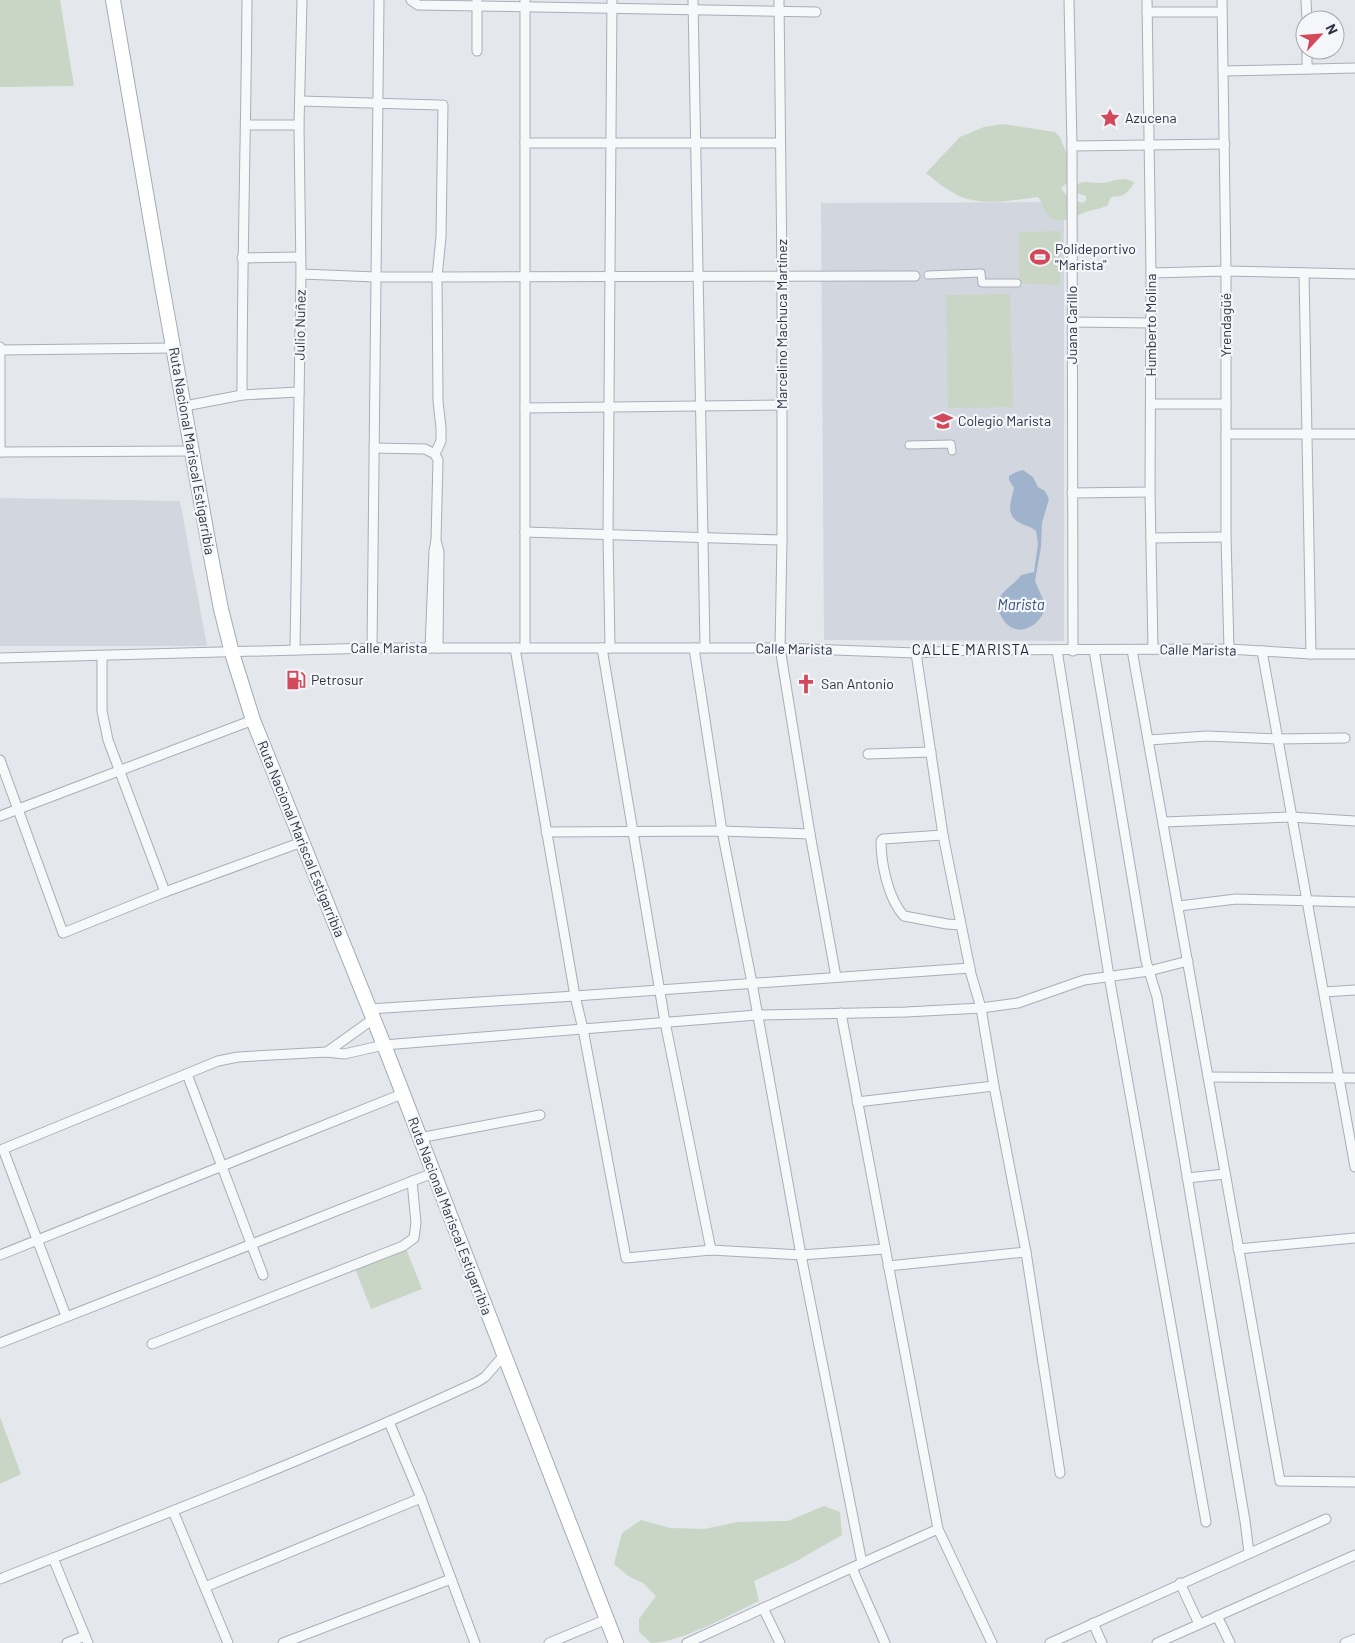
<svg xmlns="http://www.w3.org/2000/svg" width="1355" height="1643" font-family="Barlow,sans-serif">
  <rect width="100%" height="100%" fill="#e4e7ec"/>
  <g fill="#d2d6de">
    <path d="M1064 202V641L824 640 821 203Z"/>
    <path d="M0 498 180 501 207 646H0Z"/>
  </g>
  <g fill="#c9d6c5">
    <path d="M0 0H60L74 86 0 87Z"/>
    <path d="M1003 124 1055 132 1060 137 1070 162 1068 182 1061 188 1069 199 1083 203 1086 200V196L1077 193 1074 187C1082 179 1090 183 1100 183 1112 183 1124 174 1134 183 1132 187 1127 193 1123 195 1113 199 1111 192 1108 205 1101 209 1096 209 1089 211 1077 214 1062 226 1050 217 1043 212 1044 204 1038 197 1015 200 991 205 968 199 954 196 937 182 926 173L960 137 984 127Z"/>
    <path d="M1061 231 1060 285 1019 283V232Z"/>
    <path d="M1010 294 1013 407 948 408 946 295Z"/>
    <path d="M405 1246 422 1289 371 1309 354 1266Z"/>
    <path d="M0 1417 21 1474 0 1484Z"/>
    <path d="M824 1506 840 1512 842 1535 795 1562 754 1581 759 1601C731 1614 680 1643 651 1643L639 1632V1619L656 1596 643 1583 628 1576 614 1564 622 1533 641 1520 670 1528 704 1529 738 1522 788 1521Z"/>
  </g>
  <path fill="#9fb4cc" d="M1023 470 1033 477 1038 487 1045 491 1049 499 1042 523 1041 547 1035 581 1046 606C1040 628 1014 641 1001 616 998 611 997 606 998 601 1002 589 1015 585 1021 575L1034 572 1038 544 1036 531C1031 527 1027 526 1022 524 1004 516 1011 502 1014 488L1009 480V476L1016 472Z"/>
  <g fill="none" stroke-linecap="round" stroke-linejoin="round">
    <defs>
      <g id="pedestrian">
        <path d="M928 275 981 273 982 283H1017"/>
        <path d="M909 445 951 444 952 451"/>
      </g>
      <g id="minor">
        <path d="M411 0 418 5 816 12"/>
        <path d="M693 0 705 648"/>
        <path d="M779 0 782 275V540L780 648 810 834 836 977"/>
        <path d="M1069 0 1072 146 1073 651"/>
        <path d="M1147 0 1151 273 1150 492 1153 649"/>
        <path d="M1222 0 1226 271V537L1229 649"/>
        <path d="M1306 0 1307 20"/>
        <path d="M1147 12H1222"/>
        <path d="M1307 50V69"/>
        <path d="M477 51V0"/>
        <path d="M1223 71 1355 68"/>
        <path d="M300 101 439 105"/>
        <path d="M246 125H299"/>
        <path d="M525 143H780"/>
        <path d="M1072 146 1225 144"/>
        <path d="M242 258 300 257"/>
        <path d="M1151 273 1226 271 1355 274"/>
        <path d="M1304 273 1311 654"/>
        <path d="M301 274 376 277H437L915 276"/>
        <path d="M1072 322 1151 323"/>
        <path d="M0 347V452"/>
        <path d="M0 350 174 348"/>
        <path d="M242 395C242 263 246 132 247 0"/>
        <path d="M1151 404H1226"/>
        <path d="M185 406 242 395 299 392"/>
        <path d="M525 408 782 405"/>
        <path d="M1226 434H1355"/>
        <path d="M374 448 425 449 435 454 438 460 436 541"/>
        <path d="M0 452 193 451"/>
        <path d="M435 454 441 441V428L438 401 437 277 441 237 443 105"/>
        <path d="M1072 493 1150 492"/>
        <path d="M525 532 782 540"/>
        <path d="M1151 538 1226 537"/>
        <path d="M372 648 379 0"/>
        <path d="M430 648 434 551 436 541 439 552 438 648"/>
        <path d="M515 648 575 996 583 1029 626 1258 711 1250 801 1255 885 1249"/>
        <path d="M525 648V0"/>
        <path d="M602 648 665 1022 711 1250"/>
        <path d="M610 648 608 535 612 0"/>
        <path d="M694 648 722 831 752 983 801 1255 862 1563"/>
        <path d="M295 650 301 274 299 125 302 0"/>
        <path d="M1057 650 1109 976 1206 1522"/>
        <path d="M1094 650 1146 961 1157 997 1245 1521 1249 1553"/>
        <path d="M1132 650 1280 1481 1355 1482"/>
        <path d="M1262 651 1355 1167"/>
        <path d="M916 653 943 835 971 974 981 1008 994 1086 1026 1252 1060 1473"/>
        <path d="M102 657V711L108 740 165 892"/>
        <path d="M0 658 372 648H780L916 653 971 650 1229 649 1311 654H1355"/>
        <path d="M1149 740 1207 736 1277 739 1345 738"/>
        <path d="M868 754 931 752"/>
        <path d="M0 760 63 933 165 892 302 842"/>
        <path d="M0 816 253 720"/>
        <path d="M1164 822 1291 817 1355 821"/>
        <path d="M546 832 722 831 810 834"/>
        <path d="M943 835 883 839 881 841C881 863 888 899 904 916L947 924 961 925"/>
        <path d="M1179 906 1236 899 1355 902"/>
        <path d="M1324 992 1355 990"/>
        <path d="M369 1009 575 996 970 968"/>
        <path d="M841 1013 938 1529 992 1643"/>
        <path d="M327 1052 373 1019"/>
        <path d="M187 1074 263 1275"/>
        <path d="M1208 1077 1355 1078"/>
        <path d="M857 1102 994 1086"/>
        <path d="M419 1138 540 1115"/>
        <path d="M1187 1178 1225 1174"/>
        <path d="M1238 1249 1355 1238"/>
        <path d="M0 1255 402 1094"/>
        <path d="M888 1266 1026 1252"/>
        <path d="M66 1316 3 1149 218 1061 238 1057 327 1052 344 1054 384 1045 757 1015 906 1012 981 1008 1018 1003 1084 980 1149 971 1188 961"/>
        <path d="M0 1343 433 1173"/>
        <path d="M152 1344 403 1246 414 1238 416 1223 412 1181"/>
        <path d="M389 1422 421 1498 475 1643"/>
        <path d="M173 1511 228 1643"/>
        <path d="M53 1558 88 1643"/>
        <path d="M852 1568 885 1643"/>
        <path d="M0 1579C160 1516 321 1454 477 1382L485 1377 504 1355"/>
        <path d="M1180 1583 1199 1624"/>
        <path d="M205 1587 421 1498"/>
        <path d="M763 1608 780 1643"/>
        <path d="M1217 1616 1230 1643"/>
        <path d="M1093 1623 1102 1643"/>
        <path d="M67 1643 85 1636"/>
        <path d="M283 1643 451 1579"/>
        <path d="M549 1643 607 1619"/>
        <path d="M687 1643 862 1563 938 1529"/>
        <path d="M1050 1643 1326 1519"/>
        <path d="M1157 1643 1355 1555"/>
        <path d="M1345 1643 1355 1639"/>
      </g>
      <path id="primary" d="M113 0 161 280 209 546 221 609 232 653 253 720 384 1045 616 1643"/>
    </defs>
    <use href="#pedestrian" stroke="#a9aeb7" stroke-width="9"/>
    <use href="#minor" stroke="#a9aeb7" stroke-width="11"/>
    <use href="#primary" stroke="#a3abb8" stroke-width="16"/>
    <use href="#pedestrian" stroke="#f7f8fa" stroke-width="7"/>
    <use href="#minor" stroke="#f7f8fa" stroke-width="9"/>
    <use href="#primary" stroke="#fff" stroke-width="14"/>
  </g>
  <defs>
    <symbol id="sight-bare" viewBox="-9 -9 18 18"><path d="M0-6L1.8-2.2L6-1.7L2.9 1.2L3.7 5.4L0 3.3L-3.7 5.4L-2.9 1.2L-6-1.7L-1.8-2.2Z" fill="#d1495b" stroke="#f4f6f9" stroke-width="2.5" paint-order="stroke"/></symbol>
    <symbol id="stadium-bare" viewBox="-9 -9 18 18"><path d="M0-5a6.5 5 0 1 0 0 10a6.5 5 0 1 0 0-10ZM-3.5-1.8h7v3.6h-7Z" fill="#d1495b" stroke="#f4f6f9" stroke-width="2.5" paint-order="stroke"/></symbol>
    <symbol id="school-bare" viewBox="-9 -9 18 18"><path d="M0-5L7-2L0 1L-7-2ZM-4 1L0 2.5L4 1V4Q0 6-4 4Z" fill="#d1495b" stroke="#f4f6f9" stroke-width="2.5" paint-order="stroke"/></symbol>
    <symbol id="fuel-bare" viewBox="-9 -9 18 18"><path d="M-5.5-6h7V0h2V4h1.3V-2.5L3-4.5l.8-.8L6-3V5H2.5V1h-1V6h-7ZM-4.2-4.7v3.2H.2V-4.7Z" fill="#d1495b" stroke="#f4f6f9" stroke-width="2.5" paint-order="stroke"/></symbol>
    <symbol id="church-bare" viewBox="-9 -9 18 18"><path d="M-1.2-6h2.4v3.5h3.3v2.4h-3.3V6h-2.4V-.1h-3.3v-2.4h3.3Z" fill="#d1495b" stroke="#f4f6f9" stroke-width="2.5" paint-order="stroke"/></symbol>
  </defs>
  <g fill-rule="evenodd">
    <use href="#sight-bare" x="1096" y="104" width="28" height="28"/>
    <use href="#stadium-bare" x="1026" y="243" width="28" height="28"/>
    <use href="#school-bare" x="929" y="407" width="28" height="28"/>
    <use href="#fuel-bare" x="282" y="666" width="28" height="28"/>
    <use href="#church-bare" x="792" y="670" width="28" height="28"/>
  </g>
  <g text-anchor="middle" stroke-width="4.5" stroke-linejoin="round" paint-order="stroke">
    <g font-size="14" fill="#2b3445" stroke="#f4f6f9" text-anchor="start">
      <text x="1125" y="123">Azucena</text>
      <text x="1055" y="254">Polideportivo<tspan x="1055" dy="16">"Marista"</tspan></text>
      <text x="958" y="426">Colegio Marista</text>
      <text x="311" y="685">Petrosur</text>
      <text x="821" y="689">San Antonio</text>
    </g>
    <g font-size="14" fill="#2b3445" stroke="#f4f6f9">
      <text transform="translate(782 324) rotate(-90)" y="5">Marcelino Machuca Martínez</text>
      <text transform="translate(300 325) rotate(-89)" y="5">Julio Nuñez</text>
      <text transform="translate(1072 325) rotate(-90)" y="5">Juana Carillo</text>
      <text transform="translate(1151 325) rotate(-90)" y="5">Humberto Molina</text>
      <text transform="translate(1226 325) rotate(-90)" y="5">Yrendagüé</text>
      <text transform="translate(192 451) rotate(80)" y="5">Ruta Nacional Mariscal Estigarribia</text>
      <text x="389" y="653">Calle Marista</text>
      <text transform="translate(794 649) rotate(1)" y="5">Calle Marista</text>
      <text transform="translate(1198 650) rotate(1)" y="5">Calle Marista</text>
      <text transform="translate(301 839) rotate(68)" y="5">Ruta Nacional Mariscal Estigarribia</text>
      <text transform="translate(450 1216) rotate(69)" y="5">Ruta Nacional Mariscal Estigarribia</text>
    </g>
    <g font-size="15" font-style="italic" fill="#34527a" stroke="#f4f6f9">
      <text x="1021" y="610">Marista</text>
    </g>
    <g font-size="15" letter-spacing="1" fill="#1d2536" stroke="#f4f6f9">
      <text x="971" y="655">CALLE MARISTA</text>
    </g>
  </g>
  <g transform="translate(1320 35) rotate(64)"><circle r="24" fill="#f4f6f9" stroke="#a4a8b1"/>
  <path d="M0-4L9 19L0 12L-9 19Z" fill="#d1495b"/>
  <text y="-8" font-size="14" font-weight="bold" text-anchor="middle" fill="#2b3445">N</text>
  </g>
</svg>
